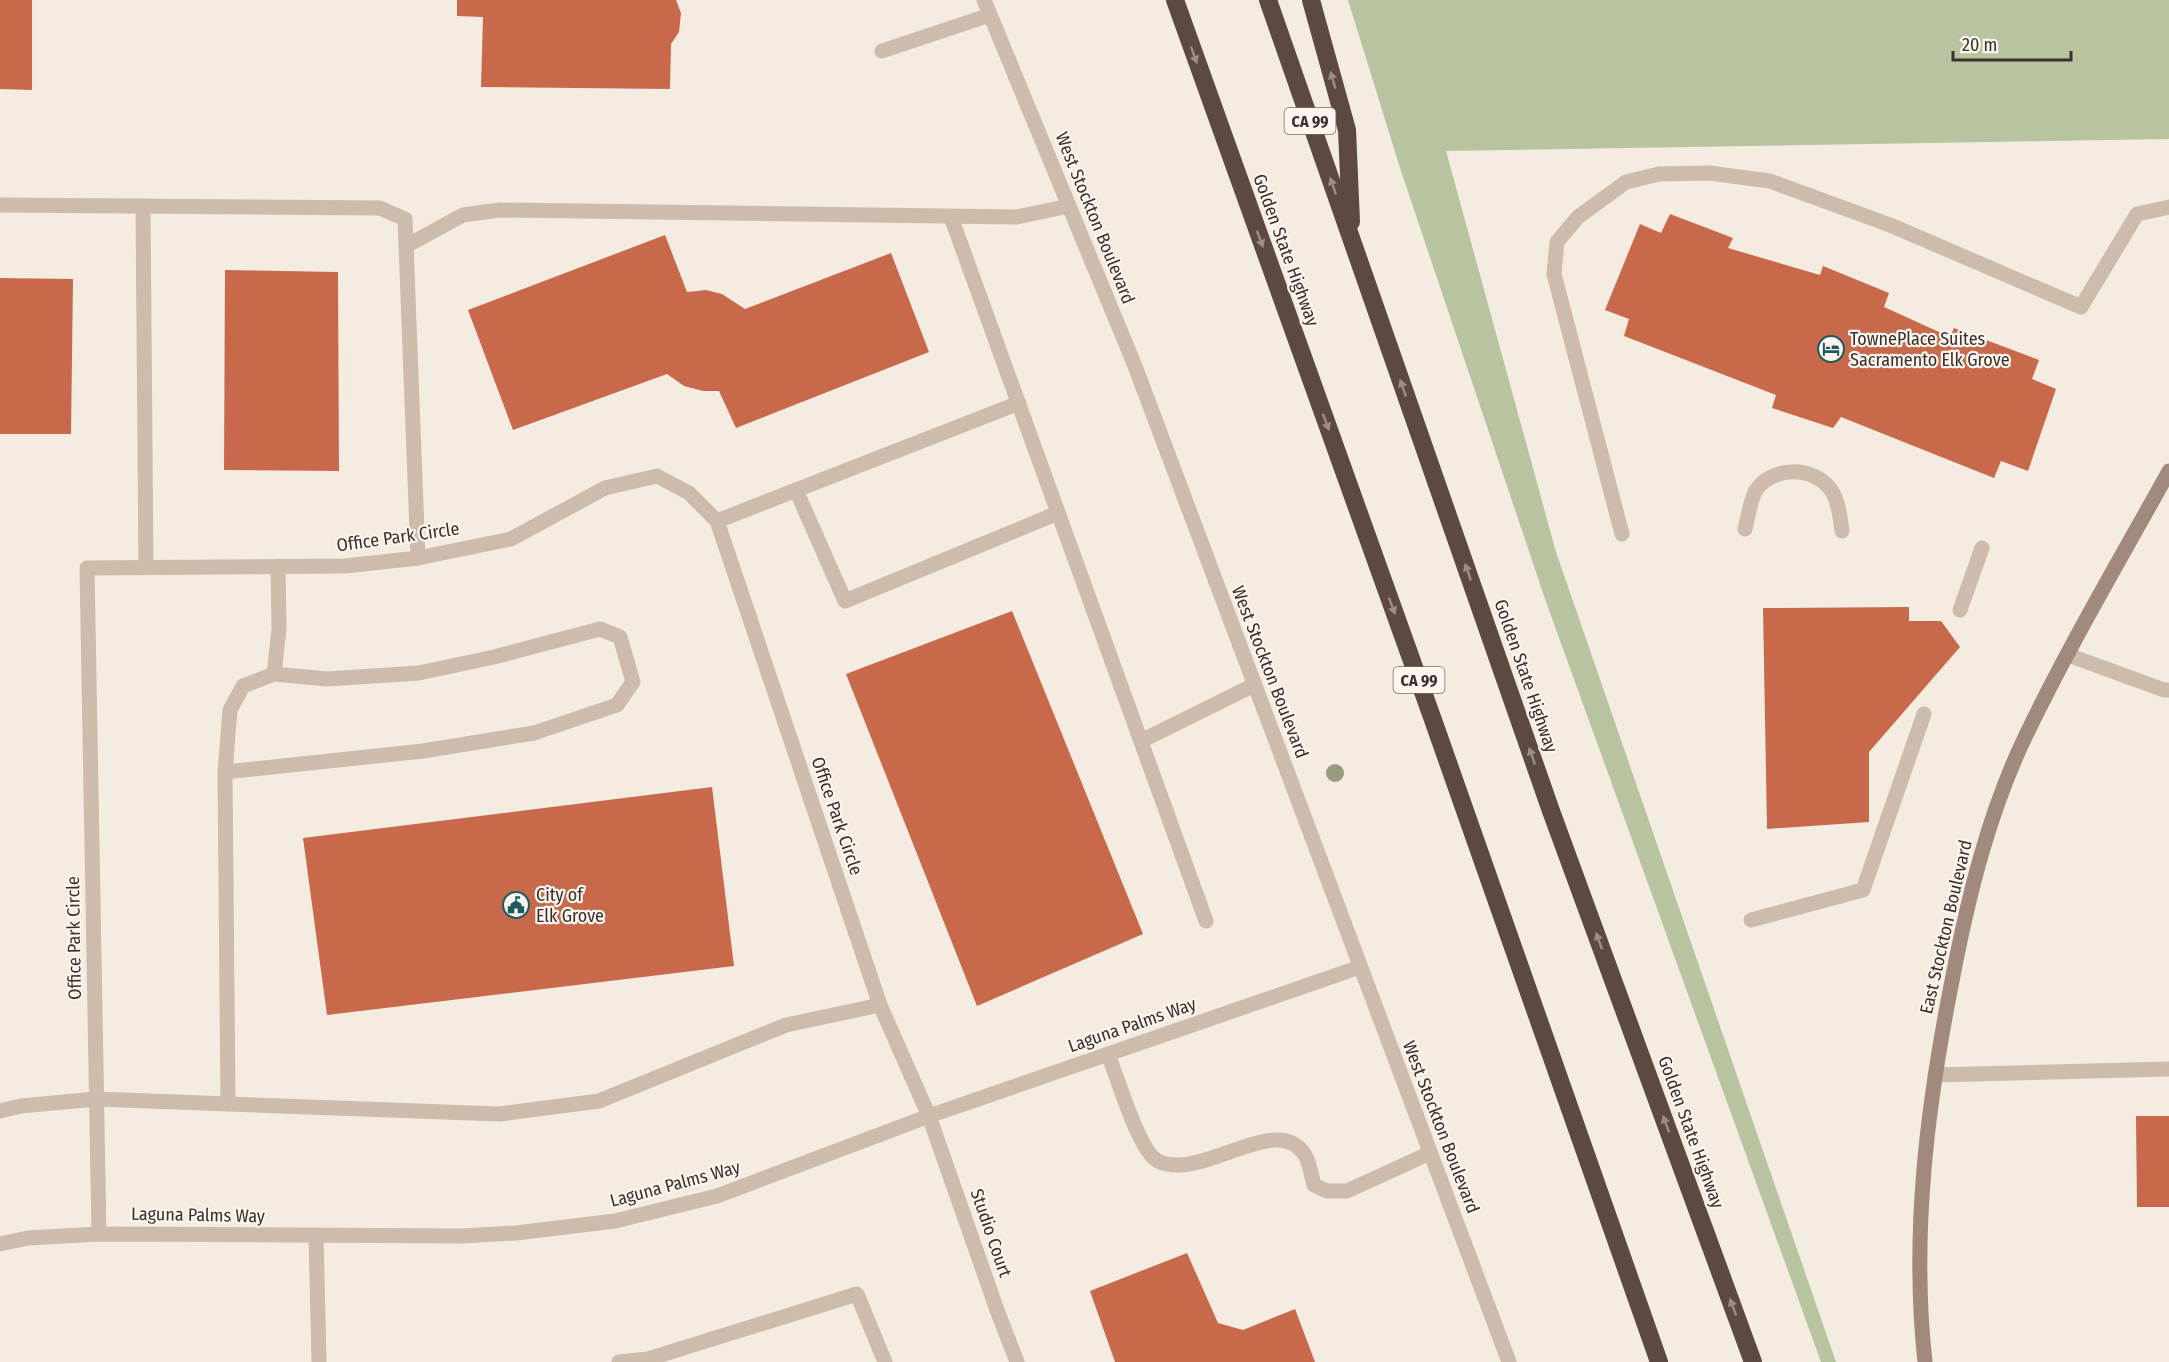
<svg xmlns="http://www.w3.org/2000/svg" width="2169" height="1362" font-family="'Fira Sans Condensed',sans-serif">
  <rect width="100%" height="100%" fill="#f4ebe1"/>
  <path fill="#b8c4a0" d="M1348 0H2169V139L1446 151 1556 552 1836 1362H1821L1545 599 1400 168Z"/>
  <g fill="#c8694b">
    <path d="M0 0H32V90L0 89Z"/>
    <path d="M457 0H676L681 13 679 32 671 44 670 89 481 87 483 17 457 16Z"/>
    <path d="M1670 214 1733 238 1728 248 1820 275 1823 266 1889 293 1884 307 1950 337 1954 328 2039 360 2032 379 2056 389 2028 471 2001 461 1994 478 1841 417 1833 428 1772 408 1776 395 1624 336 1629 319 1605 310 1640 224 1661 233Z"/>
    <path d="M665 235 687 292 706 290 722 294 745 309 891 253 929 352 736 428 719 391H703L684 386 667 374 513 430 468 310Z"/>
    <path d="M225 270 338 272 339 471 224 470Z"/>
    <path d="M0 278 73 279 71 434H0Z"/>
    <path d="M1909 607V621H1941L1960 647 1869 752V822L1767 829 1763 608Z"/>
    <path d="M1012 611 1143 934 977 1006 846 674Z"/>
    <path d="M712 787 734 966 327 1015 303 838Z"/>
    <path d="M2136 1116H2169V1207H2137Z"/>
    <path d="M1187 1253 1218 1323 1243 1330 1295 1309 1315 1362H1115L1090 1291Z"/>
  </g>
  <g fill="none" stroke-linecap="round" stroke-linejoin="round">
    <g stroke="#cdbbac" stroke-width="15">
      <path d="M882 51 990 15"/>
      <path d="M0 205 380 208 405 219 418 558"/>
      <path d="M143 206 146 567"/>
      <path d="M951 217 1206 921"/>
      <path d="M406 246 463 215 500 210 1017 217 1069 206"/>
      <path d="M796 490 845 601 1058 513"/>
      <path d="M717 521 1019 403"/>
      <path d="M1745 529C1748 518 1750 502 1755 492 1770 466 1814 465 1831 490 1839 502 1840 518 1842 531"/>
      <path d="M1622 534 1554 274 1557 242 1578 217 1626 182 1659 174 1709 173 1770 181 1890 225 2081 307 2137 214 2169 207"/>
      <path d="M1960 610 1982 548"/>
      <path d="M2068 655 2164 690H2169"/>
      <path d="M274 674 279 629 278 566"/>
      <path d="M1141 741 1254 685"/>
      <path d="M225 772 230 710 243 686 274 674 327 679 419 673 494 657 600 629 620 637 633 682 617 705 534 733 423 751 225 772 228 1104"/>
      <path d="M1751 920 1863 890 1924 714"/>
      <path d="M1108 1054C1117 1076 1139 1152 1158 1161 1202 1183 1282 1106 1307 1159 1310 1167 1312 1177 1314 1185L1327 1191H1347L1430 1153"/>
      <path d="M1935 1075 2169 1069"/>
      <path d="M0 1111 21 1106 96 1099 499 1114 599 1101 786 1025 880 1005"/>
      <path d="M316 1236 319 1362"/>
      <path d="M619 1362 648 1359 857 1294 885 1362"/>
    </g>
    <g stroke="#cdbbac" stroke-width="15">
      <path d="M984 0 1135 366 1509 1362"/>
      <path d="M99 1234 87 568 345 566 418 558 511 539 605 488 657 476 689 493 717 521 880 1005 929 1116 997 1310 1017 1362"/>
      <path d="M0 1244 28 1238 99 1234 462 1236 516 1233 615 1221 717 1196 929 1116 1360 967"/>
    </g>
    <path stroke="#a18a7d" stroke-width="15" d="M1925 1362C1911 1235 1927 1106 1952 981 1968 897 1989 811 2027 733 2070 644 2121 558 2169 471"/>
    <g stroke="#5c4a42" stroke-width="18">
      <path d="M1175 0 1432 717 1659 1362"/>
      <path d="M1268 0 1551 811 1753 1362"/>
      <path d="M1311 0 1347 130 1351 222"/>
    </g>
  </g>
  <circle fill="#969b7f" cx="1335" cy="773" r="9"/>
  <defs><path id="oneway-solid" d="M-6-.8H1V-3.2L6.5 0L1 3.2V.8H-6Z" transform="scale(1.5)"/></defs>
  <g fill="#9c8e87">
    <use href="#oneway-solid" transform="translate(1194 55) rotate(70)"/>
    <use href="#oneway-solid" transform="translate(1333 80) rotate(-106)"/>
    <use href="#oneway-solid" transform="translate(1333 186) rotate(-109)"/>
    <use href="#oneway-solid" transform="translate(1260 239) rotate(70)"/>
    <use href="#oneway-solid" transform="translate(1403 388) rotate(-109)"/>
    <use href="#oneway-solid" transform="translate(1326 422) rotate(70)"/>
    <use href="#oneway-solid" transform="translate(1468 572) rotate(-109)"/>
    <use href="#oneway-solid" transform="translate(1392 606) rotate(70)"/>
    <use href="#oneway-solid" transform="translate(1532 756) rotate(-109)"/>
    <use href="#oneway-solid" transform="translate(1599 941) rotate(-110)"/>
    <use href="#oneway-solid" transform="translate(1666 1124) rotate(-110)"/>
    <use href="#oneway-solid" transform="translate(1733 1307) rotate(-110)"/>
  </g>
  <defs>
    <symbol id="hotel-ring" viewBox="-11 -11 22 22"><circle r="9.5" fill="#fbf5ee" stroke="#1f5a5e" stroke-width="1.5"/><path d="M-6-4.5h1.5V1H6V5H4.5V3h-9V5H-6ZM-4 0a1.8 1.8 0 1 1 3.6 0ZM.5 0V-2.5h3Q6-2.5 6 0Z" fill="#1f5a5e"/></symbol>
    <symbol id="civic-ring" viewBox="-11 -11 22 22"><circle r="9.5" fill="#fbf5ee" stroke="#1f5a5e" stroke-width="1.5"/><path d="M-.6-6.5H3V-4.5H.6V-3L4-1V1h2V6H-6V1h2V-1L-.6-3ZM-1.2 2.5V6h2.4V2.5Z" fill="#1f5a5e"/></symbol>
  </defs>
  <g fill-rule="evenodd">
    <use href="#hotel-ring" x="1816" y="334" width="30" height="30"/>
    <use href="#civic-ring" x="501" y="890" width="30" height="30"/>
  </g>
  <g text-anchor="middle" stroke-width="4.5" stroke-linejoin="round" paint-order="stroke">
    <g fill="#fbf5ee" stroke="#756b66" stroke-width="1.5">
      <rect x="1284.5" y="108" width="51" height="26" rx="4.5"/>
      <rect x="1393.5" y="667" width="51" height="26" rx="4.5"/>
    </g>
    <g font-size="16" font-weight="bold" fill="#3b302b">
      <text x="1310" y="127">CA 99</text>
      <text x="1419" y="686">CA 99</text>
    </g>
    <g font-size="18" fill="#3b302b" stroke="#fbf5ee">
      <text transform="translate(1095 218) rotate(68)" y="6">West Stockton Boulevard</text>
      <text transform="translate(1286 250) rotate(70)" y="6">Golden State Highway</text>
      <text transform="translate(398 537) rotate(-8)" y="6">Office Park Circle</text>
      <text transform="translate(1270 672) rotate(69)" y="6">West Stockton Boulevard</text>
      <text transform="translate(1526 676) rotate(71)" y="6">Golden State Highway</text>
      <text transform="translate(837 816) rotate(71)" y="6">Office Park Circle</text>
      <text transform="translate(1946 927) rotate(-77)" y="6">East Stockton Boulevard</text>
      <text transform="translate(74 938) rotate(-91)" y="6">Office Park Circle</text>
      <text transform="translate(1132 1025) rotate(-19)" y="6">Laguna Palms Way</text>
      <text transform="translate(1441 1127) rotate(69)" y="6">West Stockton Boulevard</text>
      <text transform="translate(1691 1132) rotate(70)" y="6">Golden State Highway</text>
      <text transform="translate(675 1184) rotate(-15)" y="6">Laguna Palms Way</text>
      <text transform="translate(198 1215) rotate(1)" y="6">Laguna Palms Way</text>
      <text transform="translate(991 1233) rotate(71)" y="6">Studio Court</text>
    </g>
    <g font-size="18" fill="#3b302b" stroke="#fbf5ee" text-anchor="start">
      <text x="1850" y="345">TownePlace Suites<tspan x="1850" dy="21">Sacramento Elk Grove</tspan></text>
      <text x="536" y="901">City of<tspan x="536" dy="21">Elk Grove</tspan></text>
    </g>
  </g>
  <path d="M1953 51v9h118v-9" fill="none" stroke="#3b302b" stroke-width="3"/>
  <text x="1962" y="51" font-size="18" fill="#3b302b" stroke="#fbf5ee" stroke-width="4.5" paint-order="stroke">20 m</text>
</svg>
